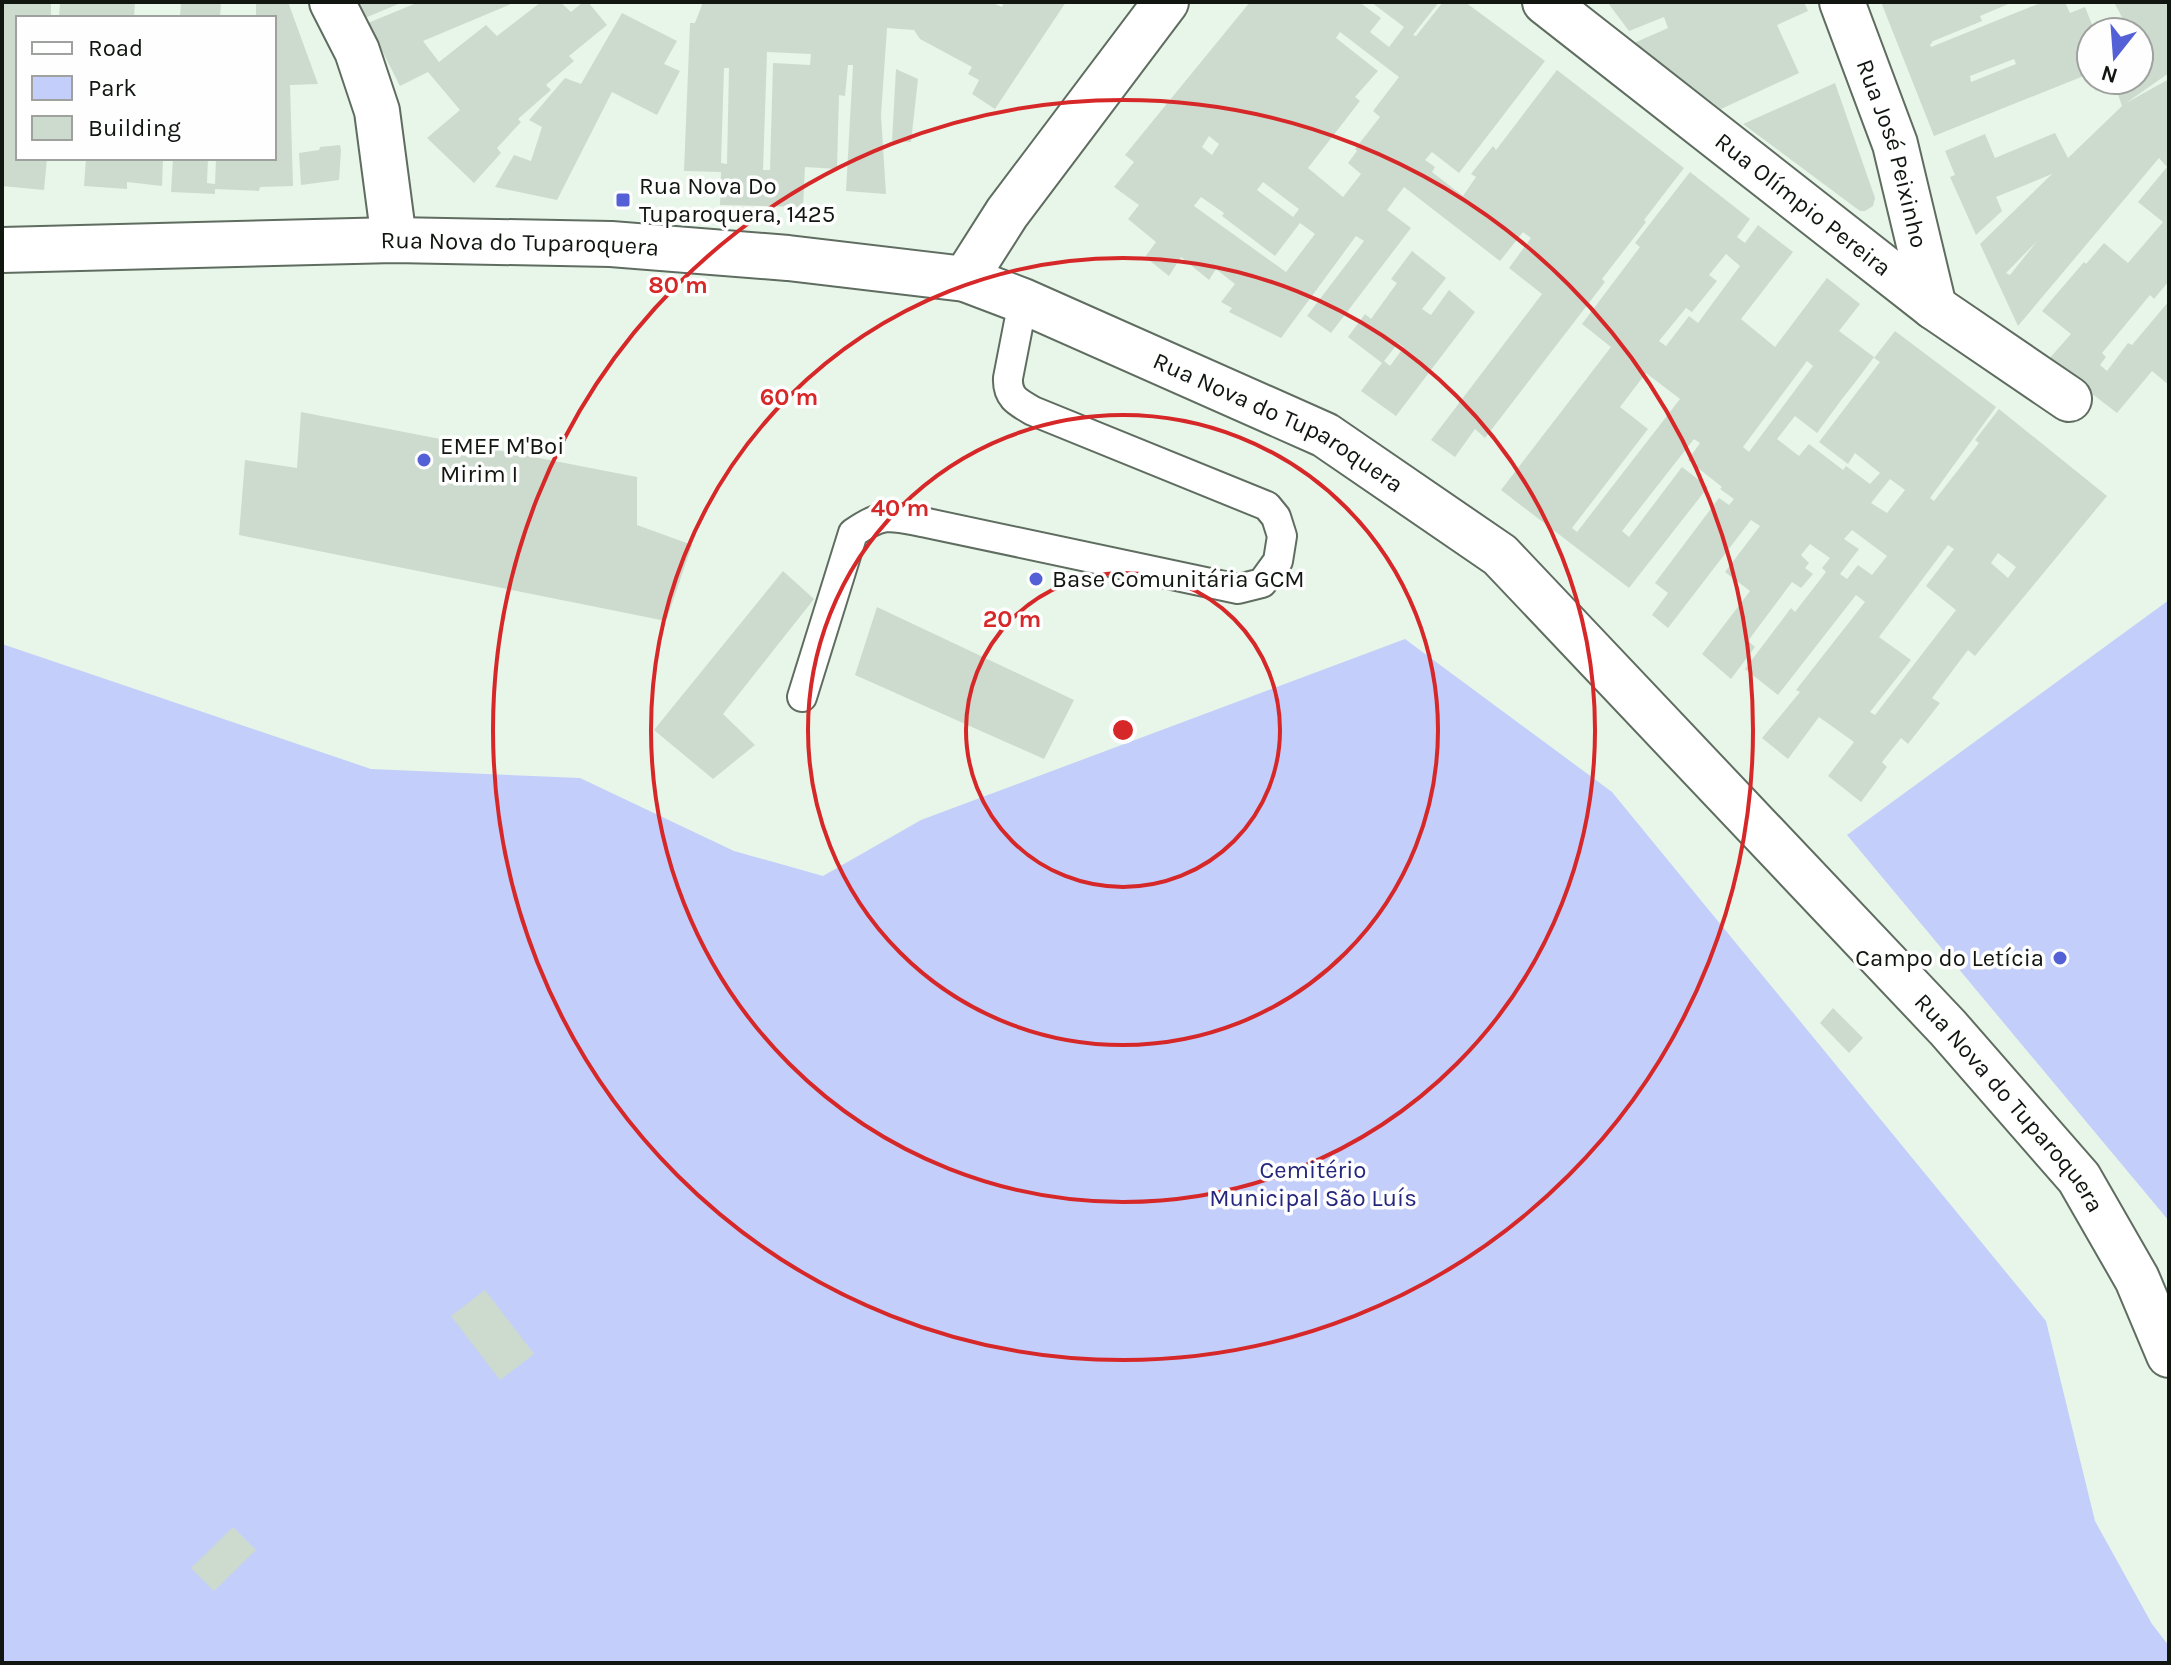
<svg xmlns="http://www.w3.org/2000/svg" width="2171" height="1665" font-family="Karla,sans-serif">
  <rect width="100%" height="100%" fill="#e7f6e8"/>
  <g fill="#c4cefa">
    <path d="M2169 600V1221L1847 835Z"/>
    <path d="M1405 639 1612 792 2046 1321 2095 1521 2152 1624 2169 1646V1663H2V644L371 769 580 778 734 851 823 876 921 820Z"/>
  </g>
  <g fill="#ccdbcd" fill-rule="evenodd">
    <path d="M2 2H51V18H18V158H47L44 190 2 186Z"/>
    <path d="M60 2H135L134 18H59Z"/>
    <path d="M181 2H221L220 18H180Z"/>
    <path d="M256 2H288L318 84 290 85 293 186 260 187 259 191 215 189V194L171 192 173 158H208L207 183 215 184 216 158H274V18H256Z"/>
    <path d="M357 2H403L365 18Z"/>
    <path d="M419 2H516L423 41 439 62 486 25 497 36 541 2H560L571 12 583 2H588L607 25 569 56 574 61 546 85 551 90 518 119 521 122 497 148 501 153 474 183 427 138 460 110 428 72 400 86 368 23Z"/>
    <path d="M703 2H990L1002 7 1004 2H1066L995 109 972 94 979 80 968 74 972 67 920 39 914 30 887 28 881 115 886 194 846 191 853 65H848L845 96 839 95 837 169 805 167 803 207 720 205 721 172 684 171 690 23H695ZM767 52 811 54 810 65 773 63 770 170H763ZM724 68H729L727 164 721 163Z"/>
    <path d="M1250 2H1359L1381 18 1370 32 1389 47 1404 27 1371 2H1439L1413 35 1416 36 1443 2H1465L1545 61 1459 173 1432 152 1425 160 1435 167 1432 172 1463 196 1476 177 1471 174 1493 146 1496 150 1557 70 1684 168 1644 220 1646 222 1602 279 1605 282 1485 438 1475 429 1455 457 1431 440 1542 294 1509 268 1531 238 1523 232 1500 261 1404 187 1387 210 1411 228 1331 333 1307 316 1364 241 1356 236 1281 338 1229 312 1232 308 1221 302 1235 284 1216 269 1209 280 1181 257 1169 276 1145 257 1156 242 1128 219 1139 205 1114 187 1134 162 1125 155ZM1340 32 1399 77 1373 111 1380 117 1355 149 1357 151 1348 163 1361 174 1343 197 1308 168 1360 101 1355 97 1378 71 1336 38ZM1209 136 1219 144 1212 155 1202 147ZM1263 182 1299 209 1293 217 1257 190ZM1201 197 1224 213 1222 216 1275 256 1300 223 1315 234 1286 272 1194 206Z"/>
    <path d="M1610 2H1804L1808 11 1777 25 1799 73 1721 109 1634 43 1668 28 1664 17 1629 31 1608 3Z"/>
    <path d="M1881 2H2013L1980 16 1982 21 1931 42 1933 43 1930 44 1931 47 2043 2H2065L2070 13 2085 7 2095 32H2091V73L1934 136ZM2014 59 2016 64 1971 82 1970 76Z"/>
    <path d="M2119 2H2169V73L2126 103 2169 79V281L2154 299 2150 295 2102 353 2106 357 2100 365 2107 371 2128 343 2132 345 2169 301V385L2152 371 2117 413 2048 360 2071 334 2042 311 2084 262 2086 264 2104 243 2128 263 2163 222 2138 202 2167 167 2159 158 2018 326 1980 244 2052 174 1996 197 2002 211 1976 235 1950 177 1955 175 1945 151 1985 134 1995 158 2055 133 2068 158 2122 106 2113 80H2139V32H2113L2126 25 2115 4ZM2038 240 2010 275 2006 273Z"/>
    <path d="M622 13 677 41 664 64 680 71 657 115 612 92 557 200 495 187 514 155 531 161 542 127 529 120 565 78 581 84Z"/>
    <path d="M896 69 918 79 911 142 892 141Z"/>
    <path d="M1835 83 1875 198 1873 206 1865 211H1860L1743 124Z"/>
    <path d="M340 145 341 150 339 180 301 185 299 153 319 150 320 147Z"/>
    <path d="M86 158H163L162 186 127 182V189L84 186Z"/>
    <path d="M1690 172 1750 219 1737 237 1745 243 1758 225 1793 252 1741 319 1775 347 1827 278 1860 304 1839 331 1874 357 1857 380 1842 399 1817 433 1795 416 1777 439 1799 456 1809 444 1843 470 1846 466 1870 484 1880 473 1855 453 1848 464 1819 442 1880 362 1874 358 1895 331 1996 407 1930 498 1934 501 1979 443 1975 440 1999 409 2107 496 1975 656 1968 650 1932 698 1940 703 1908 744 1901 738 1882 762 1887 767 1861 802 1828 776 1854 742 1819 717 1788 759 1762 738 1800 692 1796 690 1865 602 1856 595 1778 695 1745 669 1791 608 1795 612 1826 572 1822 568 1830 558 1810 544 1801 555 1809 563 1805 568 1813 574 1801 588 1792 582 1748 641 1755 647 1731 679 1702 654 1750 591 1725 572 1760 526 1751 520 1668 628 1652 615 1668 593 1655 583 1719 498 1729 505 1734 499 1720 489 1722 487 1688 460 1700 443 1694 439 1622 531 1629 537 1682 467 1708 487 1629 588 1501 490 1611 347 1582 324 1640 247 1635 243ZM1726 254 1740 266 1698 323 1689 316 1666 346 1659 341 1686 308 1692 312 1717 281 1709 275ZM1807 361 1813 366 1749 452 1743 447ZM1646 373 1680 399 1577 532 1572 528 1648 429 1620 407ZM1890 479 1905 490 1887 513 1871 503ZM1852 530 1887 556 1872 575 1858 565 1847 579 1840 574 1859 549 1844 539ZM1948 545 1954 549 1926 586 1956 610 1875 715 1870 712 1911 660 1879 637ZM1998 553 2016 567 2008 578 1991 563Z"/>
    <path d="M1412 251 1446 278 1422 309 1431 315 1449 290 1475 312 1396 416 1361 391 1382 363 1348 337 1365 314 1371 319 1397 283 1391 279ZM1398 343 1404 347 1390 366 1384 361Z"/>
    <path d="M301 412 637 477V525L692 545 666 621 239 535 245 460 297 468Z"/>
    <path d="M783 571 814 599 723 714 755 745 713 779 654 730Z"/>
    <path d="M877 607 1074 700 1044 759 855 675Z"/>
    <path d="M1833 1008 1863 1038 1849 1053 1820 1023Z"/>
    <path d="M485 1290 534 1354 500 1380 451 1316Z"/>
    <path d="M233 1527 256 1550 214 1591 191 1568Z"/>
  </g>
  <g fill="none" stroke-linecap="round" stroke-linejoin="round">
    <defs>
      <path id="lane" d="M802 697 853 533C885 511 890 516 927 523L1238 589 1262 583 1278 561 1282 536 1276 517 1267 506 1033 411C1017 402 1007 397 1008 378L1023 301"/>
      <g id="street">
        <path d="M332 2 357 51 377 111 394 240"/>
        <path id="s1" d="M1545 2 1934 307 2069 399"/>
        <path id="s2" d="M1842 2 1895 144 1934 307"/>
      </g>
      <g id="secondary">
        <path id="s3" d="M2 250 394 240 611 244 788 258 965 279 1023 301 1325 435 1500 555 1948 1028 2079 1178 2137 1279 2169 1355"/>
        <path d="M965 279 1007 213 1166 2"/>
      </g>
    </defs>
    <use href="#lane" stroke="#5f6c60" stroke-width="32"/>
    <use href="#street" stroke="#5f6c60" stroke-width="48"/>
    <use href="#secondary" stroke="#5f6c60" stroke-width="48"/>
    <use href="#lane" stroke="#fff" stroke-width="28"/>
    <use href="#street" stroke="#fff" stroke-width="44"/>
    <use href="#secondary" stroke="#fff" stroke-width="44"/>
  </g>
  <g fill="none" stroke="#d62828" stroke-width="4">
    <circle cx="1123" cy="730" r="157"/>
    <circle cx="1123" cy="730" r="315"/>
    <circle cx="1123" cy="730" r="472"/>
    <circle cx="1123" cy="730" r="630"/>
  </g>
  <g fill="#5360d6" stroke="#fefefe" stroke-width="3">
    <rect x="615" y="192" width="16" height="16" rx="4"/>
    <circle cx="424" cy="460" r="8"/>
    <circle cx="1036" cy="579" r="8"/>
    <circle cx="2060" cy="958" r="8"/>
  </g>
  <g text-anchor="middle" stroke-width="7" stroke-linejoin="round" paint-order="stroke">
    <g font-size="24" fill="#111611" stroke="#fefefe">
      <text dy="8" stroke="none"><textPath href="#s2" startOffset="160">Rua José Peixinho</textPath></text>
      <text dy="8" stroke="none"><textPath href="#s1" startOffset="328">Rua Olímpio Pereira</textPath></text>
      <text dy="8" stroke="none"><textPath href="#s3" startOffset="518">Rua Nova do Tuparoquera</textPath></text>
      <text dy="8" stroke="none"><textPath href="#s3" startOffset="1310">Rua Nova do Tuparoquera</textPath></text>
      <text dy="8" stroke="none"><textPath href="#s3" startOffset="2318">Rua Nova do Tuparoquera</textPath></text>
    </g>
    <g font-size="24" fill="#111611" stroke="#fefefe" text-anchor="start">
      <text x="639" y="194">Rua Nova Do<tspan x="639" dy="28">Tuparoquera, 1425</tspan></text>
      <text x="440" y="454">EMEF M'Boi<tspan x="440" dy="28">Mirim I</tspan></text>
      <text x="1052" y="587">Base Comunitária GCM</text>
      <text x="2044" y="966" text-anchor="end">Campo do Letícia</text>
    </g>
    <g font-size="24" fill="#24267d" stroke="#fefefe">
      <text x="1313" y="1178">Cemitério<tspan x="1313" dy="28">Municipal São Luís</tspan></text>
    </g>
  </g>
  <circle cx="1123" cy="730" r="12" fill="#d62828" stroke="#fefefe" stroke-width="4"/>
  <g font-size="24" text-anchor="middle" font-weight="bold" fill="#d62828" stroke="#fefefe" stroke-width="7" stroke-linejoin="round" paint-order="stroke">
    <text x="678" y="293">80 m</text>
    <text x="789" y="405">60 m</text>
    <text x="900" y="516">40 m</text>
    <text x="1012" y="627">20 m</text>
  </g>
  <rect width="2171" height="1665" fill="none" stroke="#111611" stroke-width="8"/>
  <rect x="16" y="16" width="260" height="144" fill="#fefefe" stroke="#9fa19f" stroke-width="2"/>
  <rect x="32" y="42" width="40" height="12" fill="#ffffff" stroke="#9fa19f" stroke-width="2"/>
  <text x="88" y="56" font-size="24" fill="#111611">Road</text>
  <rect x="32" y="76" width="40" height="24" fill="#c4cefa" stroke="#9fa19f" stroke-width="2"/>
  <text x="88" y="96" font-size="24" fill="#111611">Park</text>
  <rect x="32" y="116" width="40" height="24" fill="#ccdbcd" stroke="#9fa19f" stroke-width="2"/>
  <text x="88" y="136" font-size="24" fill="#111611">Building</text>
  <g transform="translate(2115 56) rotate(197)"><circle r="38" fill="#fefefe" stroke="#9fa19f" stroke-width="2"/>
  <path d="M0-6L14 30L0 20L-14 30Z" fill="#5360d6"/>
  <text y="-12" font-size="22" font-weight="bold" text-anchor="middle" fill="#111611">N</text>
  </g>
</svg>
